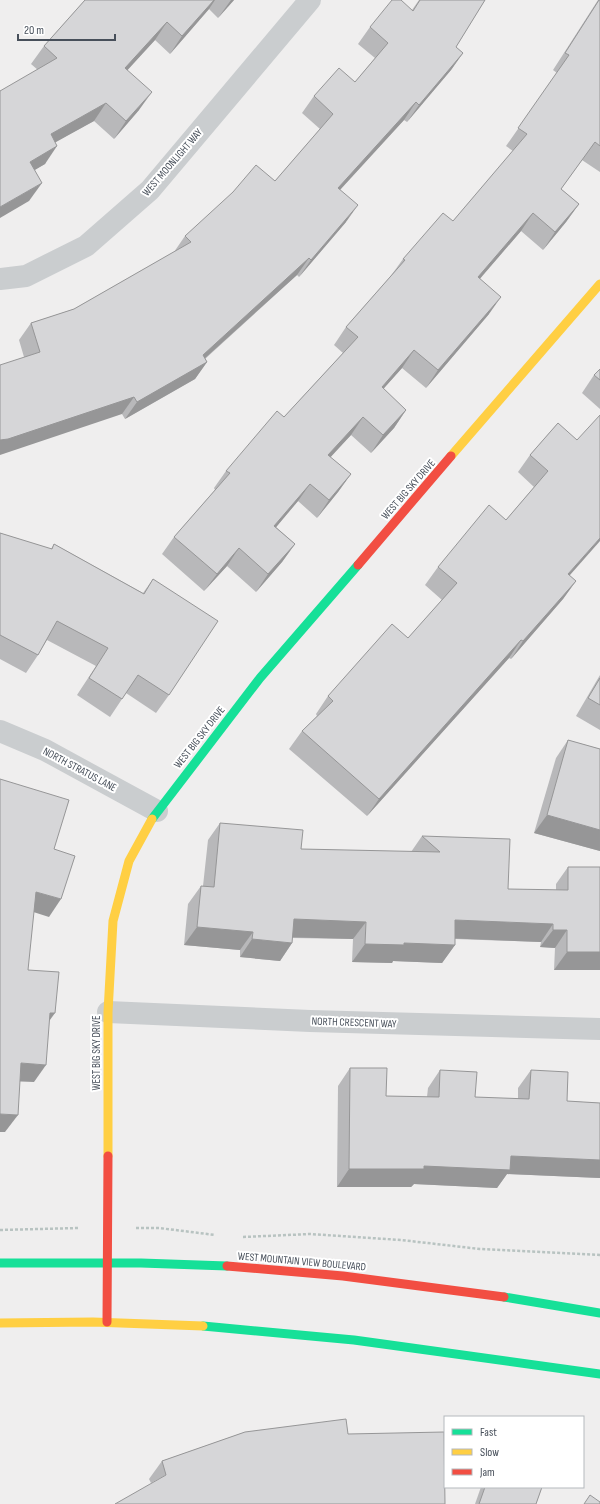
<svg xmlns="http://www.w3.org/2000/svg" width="600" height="1504" font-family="'Sofia Sans Condensed',sans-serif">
  <rect width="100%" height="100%" fill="#efeeee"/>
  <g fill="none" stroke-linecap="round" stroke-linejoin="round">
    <g stroke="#b8c3c1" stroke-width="2.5" stroke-dasharray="3 2" stroke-linecap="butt">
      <path d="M136 1228H159L215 1235"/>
      <path d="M0 1230 79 1228"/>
      <path d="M243 1237 310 1234 401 1240 480 1249 600 1255"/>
    </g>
    <g stroke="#cacdcf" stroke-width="22">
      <path d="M0 279 26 276 86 246 150 190 310 0"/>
      <path d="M0 731 45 750 157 811"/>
      <path d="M108 1012 310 1021 600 1029"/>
    </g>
    <g stroke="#16e098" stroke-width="9">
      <path d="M152 819 260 678 358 565"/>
      <path d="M0 1263H141L227 1266"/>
      <path d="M504 1297 600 1313"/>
      <path d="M203 1326 354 1340 600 1374"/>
    </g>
    <g stroke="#ffcf43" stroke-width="9">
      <path d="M451 456 600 284"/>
      <path d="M108 1156V1012L113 921 129 861 152 819"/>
      <path d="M0 1323 93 1322 203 1326"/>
    </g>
    <g stroke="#f24e42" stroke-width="9">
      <path d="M358 565 451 456"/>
      <path d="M227 1266 343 1276 504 1297"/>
      <path d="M107 1322 108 1156"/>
    </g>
  </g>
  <g fill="#b8b8ba">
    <path d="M85 0H234L218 18 209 9 170 54 155 40 127 70 139 110 114 139 94 121 55 142 45 164 34 170 29 201 38 70 31 64 44 46Z"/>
    <path d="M419 0H485L456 47 463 53 451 70 407 122 404 120 340 190 346 222 299 277 297 275 205 359 207 362 195 379 125 419 122 414 24 357 19 340 31 323 74 309 174 252 185 236 275 181 320 129 302 113 314 96 355 82 375 58 358 44 370 27 412 10Z"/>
    <path d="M598 0H600V172L582 160 561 189 579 204 566 222 543 250 521 231 480 278 489 314 426 388 402 368 383 389 406 410 394 428 371 453 351 435 330 457 351 474 338 492 317 518 298 501 276 527 295 544 282 562 256 592 227 566 204 591 162 554 174 537 215 490 214 488 226 471 284 417 343 353 334 345 346 327 390 277 403 259 453 221 513 151 506 146 557 73 553 70Z"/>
    <path d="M600 369V409L582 393 594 375Z"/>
    <path d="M558 423 569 576 576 581 563 599 511 659 509 658 367 816 289 749 302 731 317 716 316 714 328 696 408 638 442 600 425 585 438 567 506 520 534 487 518 472 530 455Z"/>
    <path d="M0 533 51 549 54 544 143 593 153 579 169 695 156 713 126 693 110 717 77 695 96 666 47 640 38 655 26 673 0 659Z"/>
    <path d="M600 675V730L576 716Z"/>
    <path d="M568 740 600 749V851L534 833 556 758Z"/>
    <path d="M220 823 301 849 411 852 422 836 508 889 556 890V884L568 867H600V970H554L555 948 540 947 541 942 455 939V945L442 963 393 961 392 963 352 962 353 939 292 938V943L280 961 240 957V950L184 945 188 904 201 886H203L208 840Z"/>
    <path d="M350 1068 386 1096 427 1097 428 1088 440 1070 475 1097 518 1099V1088L531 1070 567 1101 600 1103V1178L507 1174 497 1188 414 1184 411 1187H337L338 1086Z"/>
    <path d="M245 1432 151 1483 149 1479 162 1461Z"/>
    <path d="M481 1487H542L536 1504H475Z"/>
  </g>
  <g fill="#969697">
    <path d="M214 0H215L209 9 170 54 182 36Z"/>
    <path d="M231 0H234L218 18Z"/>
    <path d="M167 22 155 40 113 86 125 68Z"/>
    <path d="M463 53 451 70 407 122 419 105Z"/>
    <path d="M152 92 139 110 114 139 126 121Z"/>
    <path d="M416 102 404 120 326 205 338 188Z"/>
    <path d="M106 103 94 121 38 152 51 134Z"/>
    <path d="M57 146 45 164 18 180 30 162Z"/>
    <path d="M42 183 29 201 0 218V207Z"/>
    <path d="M579 204 566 222 543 250 555 232Z"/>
    <path d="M358 205 346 222 299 277 311 260Z"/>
    <path d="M533 213 521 231 466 295 478 277Z"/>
    <path d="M309 258 297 275 193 369 207 362 195 379 125 419 137 402 203 355Z"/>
    <path d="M501 297 489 314 426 388 438 370Z"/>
    <path d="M414 350 402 368 369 405 382 387Z"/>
    <path d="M134 397 122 414 0 455V440Z"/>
    <path d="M406 410 394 428 371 453 383 435Z"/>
    <path d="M363 417 351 435 316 473 328 455Z"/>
    <path d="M351 474 338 492 317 518 329 500Z"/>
    <path d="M310 484 298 501 262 544 274 526Z"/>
    <path d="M600 538V541L555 592 568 574Z"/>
    <path d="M295 544 282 562 256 592 268 574Z"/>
    <path d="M239 548 227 566 204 591 217 574Z"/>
    <path d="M576 581 563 599 511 659 523 641Z"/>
    <path d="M521 640 509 658 367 816 379 799Z"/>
    <path d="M547 815 600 830V851L534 833Z"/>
    <path d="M36 892 61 899 49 917 24 909Z"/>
    <path d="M294 919 366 922 353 939 282 937Z"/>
    <path d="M455 920 553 924 541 942 443 938Z"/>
    <path d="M197 927 253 932 240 950 184 945Z"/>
    <path d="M553 930H567L555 948 540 947Z"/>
    <path d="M252 939 292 943 280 961 240 957Z"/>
    <path d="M404 943 455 945 442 963 393 961 392 963 352 962 365 944Z"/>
    <path d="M567 952H600V970H554Z"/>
    <path d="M50 1013H55L42 1031Z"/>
    <path d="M21 1063 46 1065 34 1082 8 1081Z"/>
    <path d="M0 1114 18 1115 5 1132H0Z"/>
    <path d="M511 1156 600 1160V1178L507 1174 497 1188 414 1184 411 1187H337L349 1169 424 1166Z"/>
  </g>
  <g fill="#d6d6d8" stroke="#969697">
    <path d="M85 0H214L182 36 167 22 125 68 152 92 126 121 106 103 51 134 57 146 30 162 42 183 0 207V91L57 58 44 46Z"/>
    <path d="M392 0H401L413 11 420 0H485L456 47 463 53 419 105 416 102 338 188 358 205 311 260 309 258 203 355 207 362 137 402 134 397 8 439 0 440V365L40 352 31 323 74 309 191 242 185 236 233 192 256 165 275 181 333 114 314 96 339 68 355 82 388 43 370 27Z"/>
    <path d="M599 0H600V146L595 142 561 189 579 204 555 232 533 213 478 277 501 297 438 370 414 350 382 387 406 410 383 435 363 417 328 455 351 474 329 500 310 484 274 526 295 544 268 574 239 548 217 574 174 537 230 473 226 471 277 411 284 417 358 337 346 327 405 260 403 259 443 213 453 221 527 134 518 128 569 55 565 53Z"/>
    <path d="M600 369V380L594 375Z"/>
    <path d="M600 415V538L568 574 576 581 523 641 521 640 379 799 302 731 333 701 328 696 392 624 408 638 457 583 438 567 489 505 506 520 548 471 530 455 558 423 577 440Z"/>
    <path d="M0 533 52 549 54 544 144 594 153 579 218 621 169 695 138 675 122 699 89 678 108 648 57 621 38 655 0 635Z"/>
    <path d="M600 678V705L588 698Z"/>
    <path d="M568 740 600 749V830L547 815Z"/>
    <path d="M0 779 69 800 54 849 75 856 61 899 36 892 28 970 59 972 55 1013H50L46 1065 21 1063 18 1115 0 1114Z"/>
    <path d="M220 823 303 830 301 849 440 852 422 836 510 839 508 889 568 890V867H600V952H567V930H553V924L455 920V945L404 943V945L365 944 366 922 294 919 292 943 252 939 253 932 197 927 201 886 214 887Z"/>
    <path d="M350 1068H387L386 1096 439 1097 440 1070 477 1072 475 1097 529 1099 531 1070 568 1072 567 1101 600 1103V1160L511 1156 510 1170 424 1166V1169H349Z"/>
    <path d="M346 1419 348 1434 444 1432 445 1504H115L166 1475 162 1461 245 1432Z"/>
    <path d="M485 1487H542L536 1504H479Z"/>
    <path d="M590 1495 600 1502V1504H584Z"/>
  </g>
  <g text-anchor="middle" stroke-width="4" stroke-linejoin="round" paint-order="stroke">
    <g font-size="11" fill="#474f5a" stroke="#fff">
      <text transform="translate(172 162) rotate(-49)" y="4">WEST MOONLIGHT WAY</text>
      <text transform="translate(408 489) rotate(-49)" y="4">WEST BIG SKY DRIVE</text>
      <text transform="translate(199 737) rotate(-52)" y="4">WEST BIG SKY DRIVE</text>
      <text transform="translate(80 769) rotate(28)" y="4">NORTH STRATUS LANE</text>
      <text transform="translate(354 1022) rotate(2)" y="4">NORTH CRESCENT WAY</text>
      <text transform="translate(96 1053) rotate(-90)" y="4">WEST BIG SKY DRIVE</text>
      <text transform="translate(302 1261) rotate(5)" y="4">WEST MOUNTAIN VIEW BOULEVARD</text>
    </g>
  </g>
  <rect x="444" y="1416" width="140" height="72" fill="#ffffff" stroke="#b5b9bd"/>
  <rect x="452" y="1429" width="20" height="6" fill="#16e098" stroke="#b5b9bd"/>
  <text x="480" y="1436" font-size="12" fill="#474f5a">Fast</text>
  <rect x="452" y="1449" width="20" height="6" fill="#ffcf43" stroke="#b5b9bd"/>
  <text x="480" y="1456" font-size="12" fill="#474f5a">Slow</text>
  <rect x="452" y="1469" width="20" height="6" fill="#f24e42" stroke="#b5b9bd"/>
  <text x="480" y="1476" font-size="12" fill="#474f5a">Jam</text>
  <path d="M18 34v6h97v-6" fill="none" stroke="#474f5a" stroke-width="2"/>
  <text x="24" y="34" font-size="12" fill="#474f5a" stroke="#ffffff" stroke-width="3" paint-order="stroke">20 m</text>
</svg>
